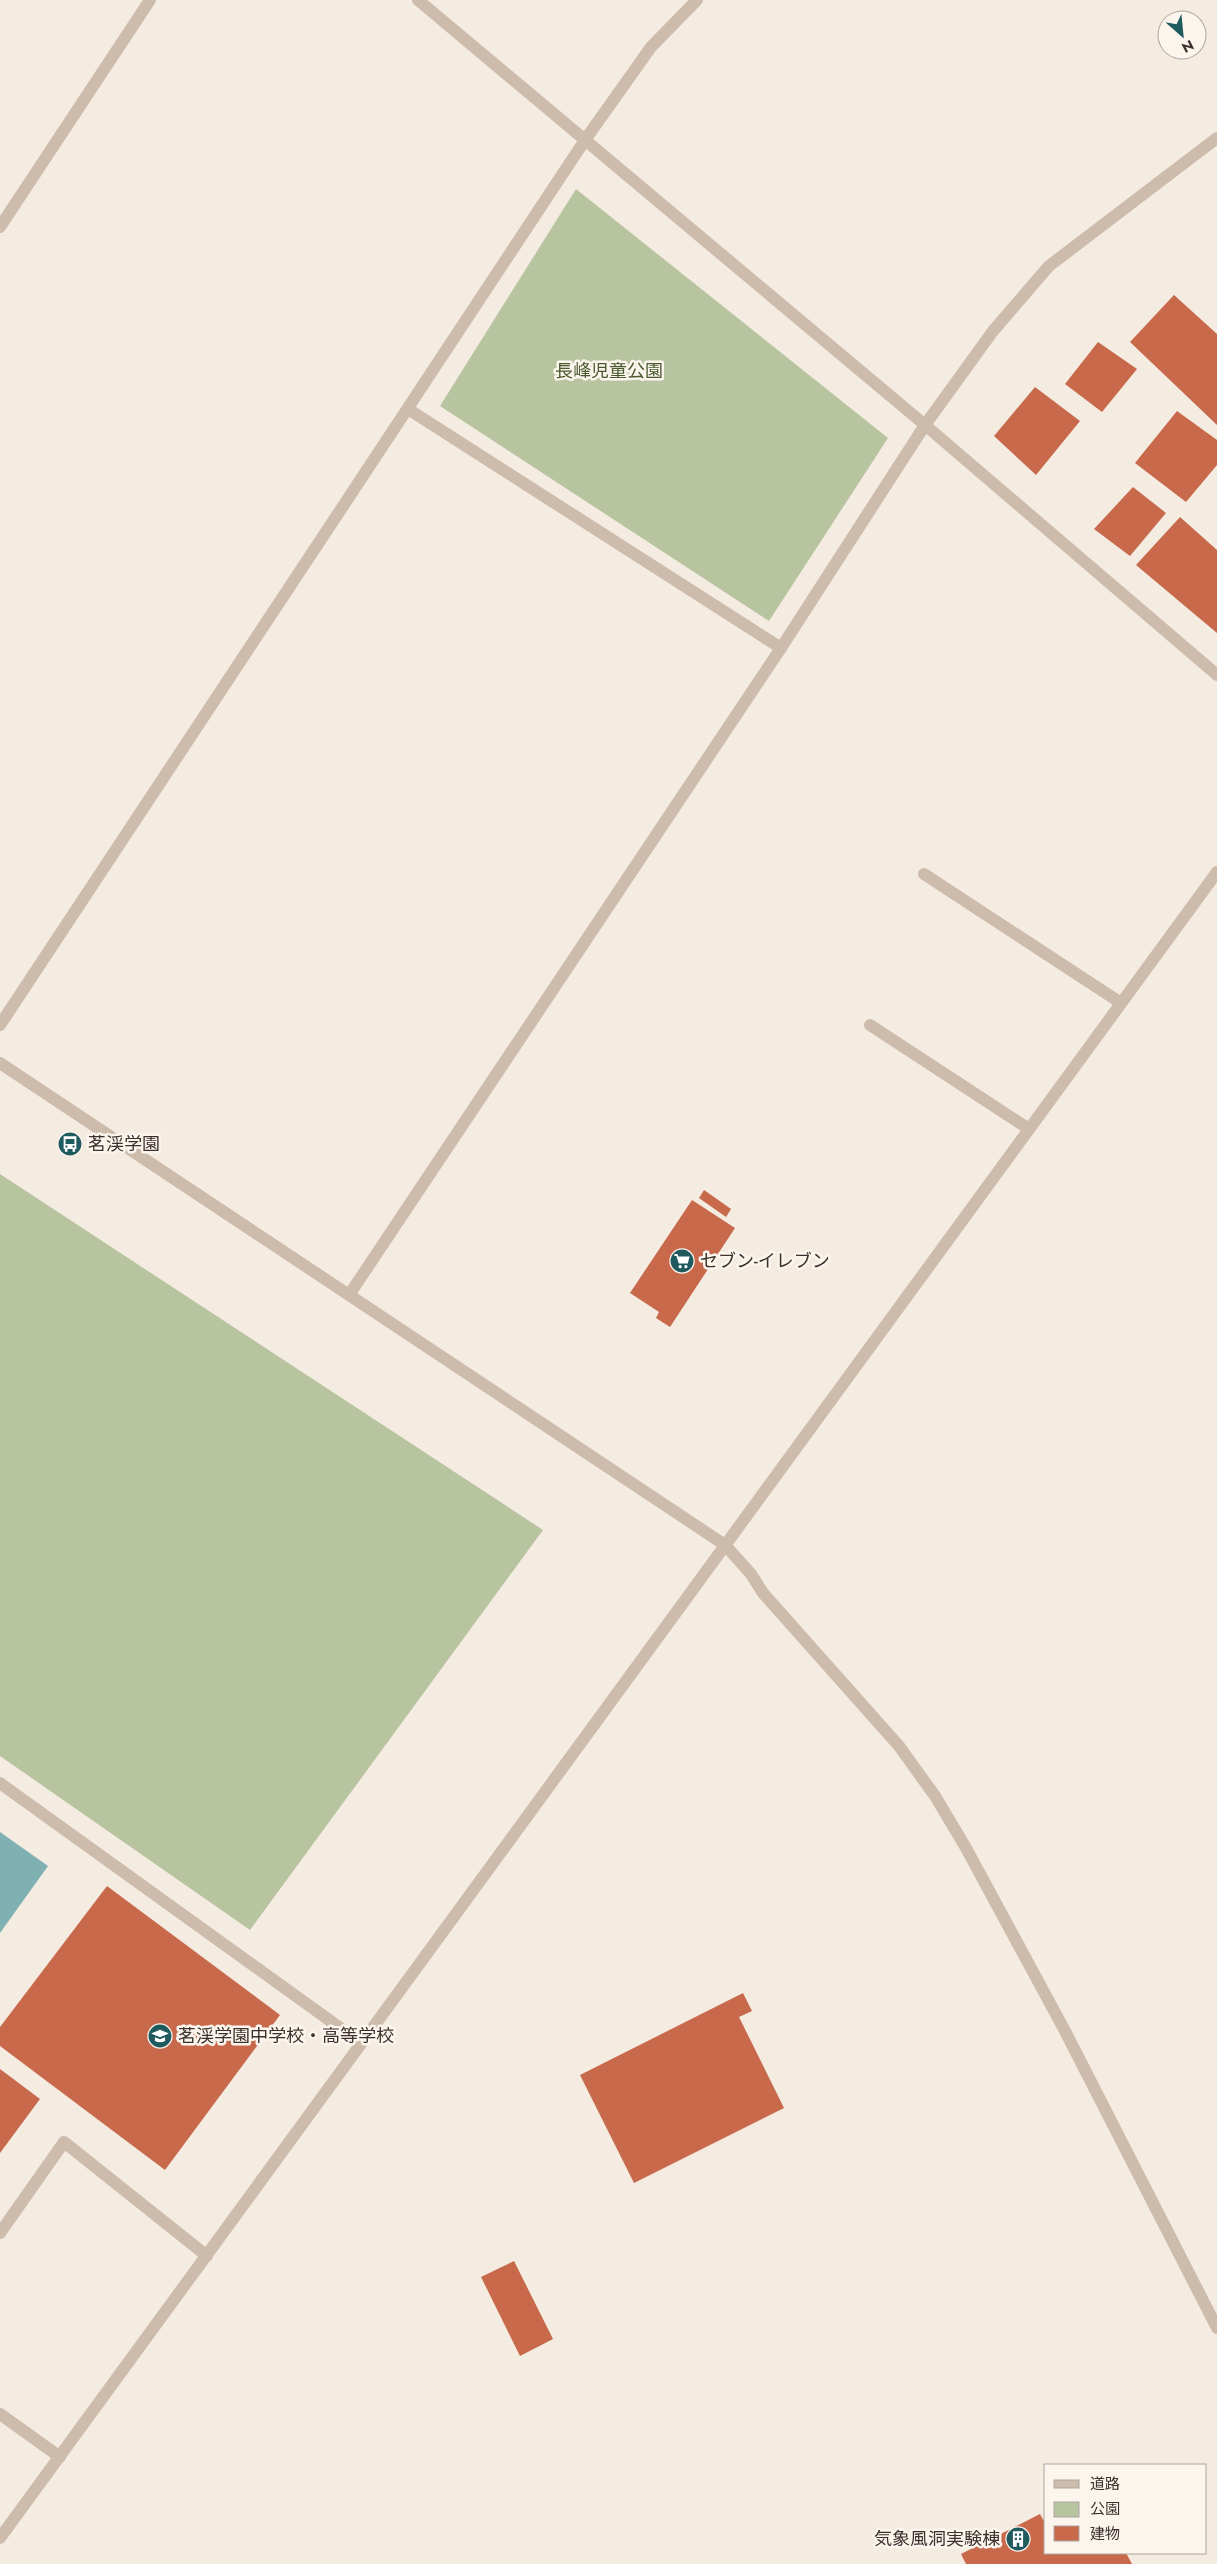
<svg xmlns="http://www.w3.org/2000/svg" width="1217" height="2564" font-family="Jost,'Noto Sans JP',sans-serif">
  <rect width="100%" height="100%" fill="#f4ebe1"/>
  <g fill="#b8c4a0">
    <path d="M576 189 888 438 769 621 440 406Z"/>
    <path d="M0 1174 543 1530 250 1930 0 1756Z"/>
  </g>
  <path fill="#7fb0b2" d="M0 1832 48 1866 0 1933Z"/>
  <g fill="#c8694b">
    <path d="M1174 295 1217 334V425L1130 342Z"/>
    <path d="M1098 342 1137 369 1102 412 1065 384Z"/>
    <path d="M1035 387 1080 421 1036 475 994 436Z"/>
    <path d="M1177 411 1217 440V465L1186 502 1135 463Z"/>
    <path d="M1133 487 1166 513 1130 556 1094 529Z"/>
    <path d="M1180 517 1217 550V633L1136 565Z"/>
    <path d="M704 1190 731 1209 726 1217 699 1198Z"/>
    <path d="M692 1200 735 1228 670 1327 656 1318 659 1312 630 1293Z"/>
    <path d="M107 1886 280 2015 165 2170 0 2046V2027Z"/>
    <path d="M743 1993 752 2011 739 2017 784 2108 634 2183 580 2075Z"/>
    <path d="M0 2069 40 2099 0 2153Z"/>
    <path d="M514 2261 553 2339 520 2356 481 2277Z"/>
    <path d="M1040 2514 1046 2525V2553H1126L1132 2564H966L961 2554Z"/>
  </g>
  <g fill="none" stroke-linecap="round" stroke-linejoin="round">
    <g stroke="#cdbbac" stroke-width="12">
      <path d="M418 0 925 425 1217 675"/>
      <path d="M0 227 150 0"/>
      <path d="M408 409 781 648"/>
      <path d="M924 874 1121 1003"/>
      <path d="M0 1025 585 140 651 47 697 0"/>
      <path d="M870 1025 1029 1129"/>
      <path d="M0 1063 725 1545 751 1574 763 1593 899 1746 935 1796 966 1848 1065 2031 1217 2328"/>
      <path d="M349 1295 781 648 925 425 993 331 1049 266 1217 138"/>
      <path d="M0 1783 361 2043"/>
      <path d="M0 2233 64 2142 207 2256"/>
      <path d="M0 2414 60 2457"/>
      <path d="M0 2538 1217 872"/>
    </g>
  </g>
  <defs>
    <symbol id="bus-disc" viewBox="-11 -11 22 22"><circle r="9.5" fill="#1f5a5e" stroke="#fbf5ee"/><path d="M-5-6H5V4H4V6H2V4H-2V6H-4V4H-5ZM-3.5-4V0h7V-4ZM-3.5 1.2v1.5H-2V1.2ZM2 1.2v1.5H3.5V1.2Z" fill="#fff"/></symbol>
    <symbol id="supermarket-disc" viewBox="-11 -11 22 22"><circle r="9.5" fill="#1f5a5e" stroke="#fbf5ee"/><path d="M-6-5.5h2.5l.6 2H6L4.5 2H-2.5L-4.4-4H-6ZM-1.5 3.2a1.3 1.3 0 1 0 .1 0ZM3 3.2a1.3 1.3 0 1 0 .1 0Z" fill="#fff"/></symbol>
    <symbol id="school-disc" viewBox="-11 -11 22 22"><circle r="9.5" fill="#1f5a5e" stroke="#fbf5ee"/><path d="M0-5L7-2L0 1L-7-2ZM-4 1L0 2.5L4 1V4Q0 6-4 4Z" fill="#fff"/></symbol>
    <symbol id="building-disc" viewBox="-11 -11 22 22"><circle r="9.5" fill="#1f5a5e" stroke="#fbf5ee"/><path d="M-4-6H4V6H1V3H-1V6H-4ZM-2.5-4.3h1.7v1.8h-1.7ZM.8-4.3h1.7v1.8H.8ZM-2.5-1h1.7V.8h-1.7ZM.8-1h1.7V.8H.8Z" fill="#fff"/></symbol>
  </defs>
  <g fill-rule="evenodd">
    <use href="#bus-disc" x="56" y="1130" width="28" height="28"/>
    <use href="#supermarket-disc" x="668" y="1247" width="28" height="28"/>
    <use href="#school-disc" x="146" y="2022" width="28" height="28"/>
    <use href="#building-disc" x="1004" y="2525" width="28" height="28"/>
  </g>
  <g text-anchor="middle" stroke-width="5" stroke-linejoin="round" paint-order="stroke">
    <g font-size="18" fill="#4a5a2e" stroke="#fbf5ee">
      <text x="609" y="377">長峰児童公園</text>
    </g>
    <g font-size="18" fill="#3b302b" stroke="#fbf5ee" text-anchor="start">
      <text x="88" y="1150">茗渓学園</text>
      <text x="700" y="1267">セブン-イレブン</text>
      <text x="178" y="2042">茗渓学園中学校・高等学校</text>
      <text x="1000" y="2545" text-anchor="end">気象風洞実験棟</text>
    </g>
  </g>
  <rect x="1044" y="2464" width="162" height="90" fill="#fbf5ee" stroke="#aea6a0"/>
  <rect x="1054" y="2480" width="25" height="8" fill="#cdbbac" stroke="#aea6a0"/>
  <text x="1090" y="2489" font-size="15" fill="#3b302b">道路</text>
  <rect x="1054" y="2502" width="25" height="15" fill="#b8c4a0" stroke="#aea6a0"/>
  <text x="1090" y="2514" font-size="15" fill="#3b302b">公園</text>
  <rect x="1054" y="2526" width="25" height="15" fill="#c8694b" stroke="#aea6a0"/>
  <text x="1090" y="2539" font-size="15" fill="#3b302b">建物</text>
  <g transform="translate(1182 35) rotate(153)"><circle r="24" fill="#fbf5ee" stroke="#aea6a0"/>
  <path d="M0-4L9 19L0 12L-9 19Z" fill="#1f5a5e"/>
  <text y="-8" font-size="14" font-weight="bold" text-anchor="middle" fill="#3b302b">N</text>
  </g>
</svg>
